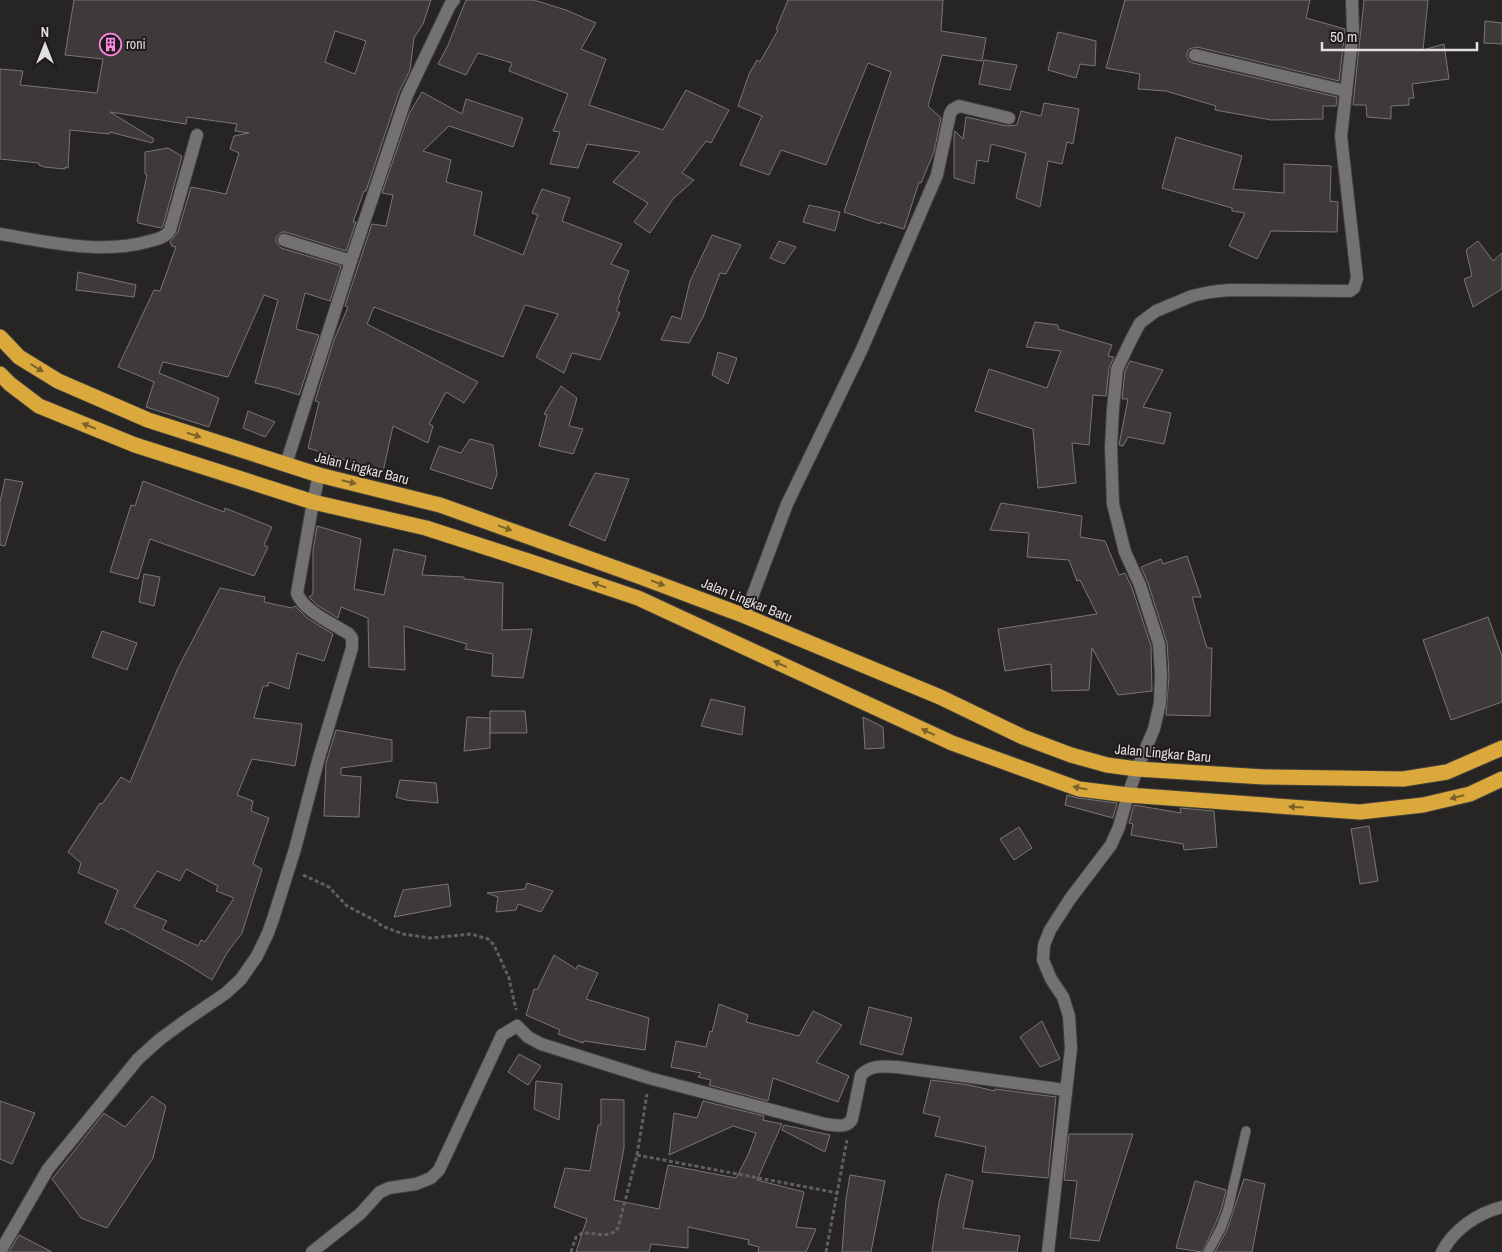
<svg xmlns="http://www.w3.org/2000/svg" width="1502" height="1252" font-family="'Archivo Narrow',sans-serif">
  <rect width="100%" height="100%" fill="#272524"/>
  <g fill="#3d3a39" stroke="#797675" fill-rule="evenodd">
    <path d="M74 0H431L423 24 414 38 410 70 399 92 366 191H364L353 222H356L346 251 286 232H282L276 237V242L281 248 341 266 330 301 305 293 296 329 319 335 299 395 277 388 255 383 278 300 264 295 228 377 163 362 159 373 219 398 209 427 146 407 154 382 118 367 154 290 160 291 176 247 172 246 170 242 178 232 191 187 226 194 239 153 230 149 234 136 249 133 235 131 237 124 187 117 186 124 110 112 154 139 152 143 110 132 109 134 70 130 68 168 65 167V169L44 167 39 165V163L0 159V69L23 71 20 85 97 93 103 59 65 55ZM335 31 366 41 355 74 325 62Z"/>
    <path d="M466 0H534L566 10 596 23 581 49 606 59 589 105 663 130 686 90 729 110 711 143 706 141 682 173 694 180 673 199 650 233 634 222 648 203 613 182 640 152 587 144 578 168 550 164 560 132 553 131 568 94 509 71 512 63 478 53 466 75 438 64 448 45Z"/>
    <path d="M788 0H943L941 31 986 38 982 61 942 55 928 106 941 118 934 152 921 183 919 182 904 229 880 222V224L844 212 891 72 868 63 826 165 781 150 769 175 740 165 762 116 738 106 749 74 757 60 760 62 778 30 776 29Z"/>
    <path d="M1125 0H1310L1306 18 1345 29 1339 81 1197 47 1189 49 1187 53V57L1189 61 1193 63 1337 97 1336 106H1323V119L1271 120 1215 110 1216 106 1166 91 1138 89 1140 74 1106 68Z"/>
    <path d="M1364 0H1428L1423 50 1444 44 1449 79 1412 84 1414 98H1409V105L1391 106V119L1367 117 1366 105H1353Z"/>
    <path d="M1485 21 1502 23V44L1484 43Z"/>
    <path d="M1058 32 1096 41 1095 66 1080 64 1076 78 1048 70Z"/>
    <path d="M984 60 1017 65 1010 90 979 84Z"/>
    <path d="M422 92 462 114 466 99 523 118 513 147 449 126 423 151 451 160 446 182 482 192 474 235 523 255 538 215 532 213 542 189 570 198 562 221 622 244 611 264 629 271 618 300 620 301 616 311 620 313 600 360 572 353 564 373 536 357 558 314 525 305 503 357 374 307 367 324 478 382 464 403 446 392 429 424 433 426 428 443 393 426 383 472 308 448 319 402 315 401 334 340 348 307 345 306 372 224 386 226 393 195 382 193 409 114Z"/>
    <path d="M1044 103 1079 109 1073 144 1067 142 1062 164 1048 161 1040 207 1016 198 1026 153 991 144 988 162 977 160 974 184 954 178V136L955 131 963 139 966 117 1007 126 1017 125 1021 111 1041 116Z"/>
    <path d="M1176 137 1242 156 1233 189 1284 193V164L1331 166 1330 201 1338 202 1337 232 1271 231 1257 259 1229 246 1245 213 1232 211V208L1162 188Z"/>
    <path d="M168 148 182 156 163 226 161 228 138 223V221H137L147 175 145 174V152Z"/>
    <path d="M809 205 840 212 835 231 803 222Z"/>
    <path d="M712 235 741 245 726 274 720 273 703 317 689 343 661 340 672 316 681 319 690 281Z"/>
    <path d="M779 241 796 247 784 264 770 258Z"/>
    <path d="M1478 241 1493 261 1502 253V289L1473 307 1464 279 1472 276 1466 250Z"/>
    <path d="M78 272 136 285 134 297 76 290Z"/>
    <path d="M1035 322 1058 325V329L1112 345 1108 356 1114 357 1109 368 1106 396 1093 395 1089 445 1072 443 1076 483 1038 488 1033 429 975 411 989 369 1047 388 1061 351 1026 347Z"/>
    <path d="M718 352 737 358 728 384 712 375Z"/>
    <path d="M1130 361 1163 370 1143 407 1171 413 1164 444 1128 437 1123 446 1119 445 1128 399H1122L1125 371Z"/>
    <path d="M561 386 577 398 569 426 583 429 573 454 539 446 547 415 544 414Z"/>
    <path d="M248 411 275 422 265 437 243 428Z"/>
    <path d="M470 439 493 445 497 474 492 489 430 469 439 446 461 453Z"/>
    <path d="M595 473 629 479 605 541 569 525Z"/>
    <path d="M5 479 23 482 5 546 0 545V502Z"/>
    <path d="M143 481 224 512 225 508 272 527 264 545 268 547 254 576 150 539 138 579 110 572 131 505 135 506Z"/>
    <path d="M1001 503 1082 516 1080 537 1105 541 1119 575 1125 573 1132 588 1151 646 1152 691 1118 695 1092 648 1089 690 1052 691 1051 664 1005 671 998 629 1097 614 1080 580 1077 581 1069 560 1027 557 1029 533 990 530Z"/>
    <path d="M317 526 361 539 354 589 384 595 394 549 426 556 422 575 464 577V579L503 583 502 630 532 629 523 678 492 676 493 654 465 649 467 644 404 626 405 670 369 667 368 618 341 607 338 618 317 605 309 597 313 594V551Z"/>
    <path d="M1187 556 1201 597H1192L1207 648H1212L1210 716 1166 715 1169 675 1167 643 1148 583 1141 567 1161 559 1163 564Z"/>
    <path d="M144 574 160 577 154 606 139 602Z"/>
    <path d="M220 588 265 597 264 602 292 608 295 606 307 618 333 634 324 661 297 653 289 689 269 682 268 686H263L254 718 302 724 299 744 295 766 252 759 237 795 253 801 251 811 269 818 253 864 262 869 242 933 227 953 212 980 185 963 121 928 119 930 105 923 118 890 78 873 81 863 68 852 100 803 102 804 121 777 130 782 178 668ZM186 869 218 886 216 891 234 898 205 942 201 940 198 946 162 929 167 921 134 907 157 871 180 881Z"/>
    <path d="M1488 617 1502 656V702L1451 720 1423 640Z"/>
    <path d="M102 631 137 643 127 670 92 657Z"/>
    <path d="M711 699 745 707 742 735 701 726Z"/>
    <path d="M490 711H525L527 733H490Z"/>
    <path d="M467 717 490 718V748L464 751Z"/>
    <path d="M863 717 883 727 884 748 865 749Z"/>
    <path d="M336 730 392 740V761L341 768V775L361 777 359 817 324 816 326 763Z"/>
    <path d="M400 780 436 783 438 803 406 800 396 797Z"/>
    <path d="M1067 795 1078 798 1117 803 1113 818 1065 805Z"/>
    <path d="M1134 805 1181 813 1180 808 1214 811 1217 847 1184 850 1183 844 1131 835 1133 824 1129 823Z"/>
    <path d="M1369 826 1378 881 1360 884 1351 829Z"/>
    <path d="M1019 827 1032 848 1014 860 1000 839Z"/>
    <path d="M527 883 553 891 541 912 518 904 516 910 496 912 498 897 487 893 525 889Z"/>
    <path d="M448 884 451 906 394 917 403 890Z"/>
    <path d="M554 955 576 969 578 965 598 973 586 999 649 1018 645 1050 584 1041 583 1043 558 1034 560 1030 526 1015 534 989 537 990Z"/>
    <path d="M719 1004 748 1015 746 1022 799 1036 813 1011 842 1025 816 1062 849 1076 838 1102 773 1078 768 1101 709 1085 711 1080 698 1077 701 1073 671 1067 676 1041 706 1047 710 1031 712 1032Z"/>
    <path d="M869 1007 912 1018 902 1055 860 1044Z"/>
    <path d="M1042 1021 1060 1059 1040 1067 1020 1037Z"/>
    <path d="M519 1054 541 1066 528 1085 508 1072Z"/>
    <path d="M931 1080 969 1085 995 1091V1089L1056 1097 1048 1178 982 1172 986 1147 935 1136 940 1117 923 1113Z"/>
    <path d="M536 1081 562 1084 559 1120 534 1109Z"/>
    <path d="M152 1096 166 1106 153 1158 107 1228 81 1218 52 1179 104 1113 125 1127Z"/>
    <path d="M601 1099 624 1100V1148L614 1200 659 1209 668 1165 736 1178 748 1155 756 1133 733 1126 669 1155 674 1113 697 1118 703 1101 764 1116 763 1120 782 1124 757 1180 804 1192 796 1227 816 1229 806 1252H758L759 1247 748 1244 749 1240 688 1227V1248L651 1244 649 1252H576L587 1219 554 1207 565 1168 590 1171 598 1125H601Z"/>
    <path d="M0 1101 35 1113 12 1164 0 1159Z"/>
    <path d="M784 1125 830 1135 825 1152 782 1130Z"/>
    <path d="M1069 1134H1133L1099 1241 1070 1238 1077 1181 1064 1180Z"/>
    <path d="M946 1174 973 1181 963 1228 1020 1236 1017 1252H932L939 1202Z"/>
    <path d="M850 1175 885 1181 871 1252H842L846 1199Z"/>
    <path d="M1244 1179 1265 1184 1252 1252H1215L1227 1230Z"/>
    <path d="M1195 1181 1226 1190 1222 1207 1215 1225 1202 1252 1176 1248Z"/>
    <path d="M19 1235 52 1252H9Z"/>
  </g>
  <g fill="none" stroke-linecap="round" stroke-linejoin="round">
    <defs>
      <path id="lane" d="M1208 1252 1221 1228 1228 1209 1246 1131"/>
      <g id="street">
        <path d="M1195 55 1346 91"/>
        <path d="M0 234C49 242 102 255 150 241 158 239 166 237 170 230L197 135"/>
        <path d="M284 240 351 261"/>
        <path d="M286 464 351 261 407 95 450 5 454 0"/>
        <path d="M745 616 787 504 862 349 937 175 950 114 952 110 959 106 1009 118"/>
        <path d="M0 1252 48 1169 138 1059 159 1040 182 1023 226 993 241 979 257 956 268 933 273 919 295 849 318 761 352 648V638L349 634C334 624 303 611 297 593L313 502 319 475"/>
        <path d="M312 1252 360 1214 380 1192 389 1188 416 1184 431 1178 439 1170 502 1035 517 1026 528 1037 541 1044 649 1078 825 1124C835 1125 847 1129 852 1119L861 1075C871 1065 883 1066 897 1067L1065 1090"/>
        <path d="M1048 1252 1071 1048 1069 1016 1063 997 1051 979 1043 960 1044 945 1050 930 1070 899 1111 845 1119 827 1128 795 1137 769 1154 729 1160 703 1161 675 1159 644 1140 585 1125 552 1113 504 1111 447 1113 409 1117 369 1132 338 1140 323 1156 311 1192 296 1210 292 1229 290 1350 291 1354 288 1357 278 1341 136 1353 31 1352 0"/>
        <path d="M1442 1252C1454 1229 1478 1213 1502 1207"/>
      </g>
      <g id="highway">
        <path d="M0 337 19 357 58 381 148 420 319 475 440 505 638 576 745 616 940 697 1023 737 1071 755 1107 765 1137 769 1264 777 1403 779 1447 772 1502 748"/>
        <path d="M0 374 10 384 39 406 135 445 313 502 426 528 528 561 638 598 952 743 1079 789 1128 795 1360 812 1423 805 1470 794 1502 779"/>
      </g>
    </defs>
    <use href="#lane" stroke="#42403f" stroke-width="11"/>
    <use href="#street" stroke="#42403f" stroke-width="14"/>
    <use href="#highway" stroke="#42403f" stroke-width="17"/>
    <g stroke="#615f5e" stroke-width="3" stroke-dasharray="4 2.5" stroke-linecap="butt">
      <path d="M303 875 329 887 347 906 376 921 382 926 403 934 430 938 471 934 488 939 494 945 509 978 516 1010"/>
      <path d="M637 1155 647 1094"/>
      <path d="M571 1252 576 1237 582 1233C594 1232 609 1240 618 1228L637 1155 838 1193"/>
      <path d="M826 1252 847 1140"/>
    </g>
    <use href="#lane" stroke="#747270" stroke-width="9"/>
    <use href="#street" stroke="#747270" stroke-width="12"/>
    <use href="#highway" stroke="#dba83b" stroke-width="15"/>
  </g>
  <defs><path id="oneway-solid" d="M-6-.8H1V-3.2L6.5 0L1 3.2V.8H-6Z" transform="scale(1.25)"/></defs>
  <g fill="#7c622a">
    <use href="#oneway-solid" transform="translate(37 368) rotate(32)"/>
    <use href="#oneway-solid" transform="translate(89 426) rotate(-158)"/>
    <use href="#oneway-solid" transform="translate(194 435) rotate(18)"/>
    <use href="#oneway-solid" transform="translate(349 482) rotate(14)"/>
    <use href="#oneway-solid" transform="translate(505 528) rotate(20)"/>
    <use href="#oneway-solid" transform="translate(658 583) rotate(21)"/>
    <use href="#oneway-solid" transform="translate(599 585) rotate(-161)"/>
    <use href="#oneway-solid" transform="translate(780 664) rotate(-155)"/>
    <use href="#oneway-solid" transform="translate(928 732) rotate(-155)"/>
    <use href="#oneway-solid" transform="translate(1080 788) rotate(-168)"/>
    <use href="#oneway-solid" transform="translate(1457 797) rotate(166)"/>
    <use href="#oneway-solid" transform="translate(1296 807) rotate(-176)"/>
  </g>
  <defs>
    <symbol id="building-ring" viewBox="-11 -11 22 22"><circle r="9.5" fill="#1e1b1a" stroke="#fc86e4" stroke-width="1.5"/><path d="M-4-6H4V6H1V3H-1V6H-4ZM-2.5-4.3h1.7v1.8h-1.7ZM.8-4.3h1.7v1.8H.8ZM-2.5-1h1.7V.8h-1.7ZM.8-1h1.7V.8H.8Z" fill="#fc86e4"/></symbol>
  </defs>
  <g fill-rule="evenodd">
    <use href="#building-ring" x="98" y="32" width="25" height="25"/>
  </g>
  <g text-anchor="middle" stroke-width="4" stroke-linejoin="round" paint-order="stroke">
    <g font-size="14" fill="#e1dfdf" stroke="#1e1b1a" text-anchor="start">
      <text x="126" y="49">roni</text>
    </g>
    <g font-size="14" fill="#e1dfdf" stroke="#1e1b1a">
      <text transform="translate(362 468) rotate(14)" y="5">Jalan Lingkar Baru</text>
      <text transform="translate(747 600) rotate(22)" y="5">Jalan Lingkar Baru</text>
      <text transform="translate(1163 753) rotate(5)" y="5">Jalan Lingkar Baru</text>
    </g>
  </g>
  <g transform="translate(45 45)" stroke="#1e1b1a" stroke-width="4" paint-order="stroke">
  <path d="M0-4L9 19L0 12L-9 19Z" fill="#e1dfdf"/>
  <text y="-8" font-size="14" font-weight="bold" text-anchor="middle" fill="#e1dfdf">N</text>
  </g>
  <path d="M1322 42v8h155v-8" fill="none" stroke="#e1dfdf" stroke-width="2.5"/>
  <text x="1330" y="42" font-size="15" fill="#e1dfdf" stroke="#1e1b1a" stroke-width="4" paint-order="stroke">50 m</text>
</svg>
